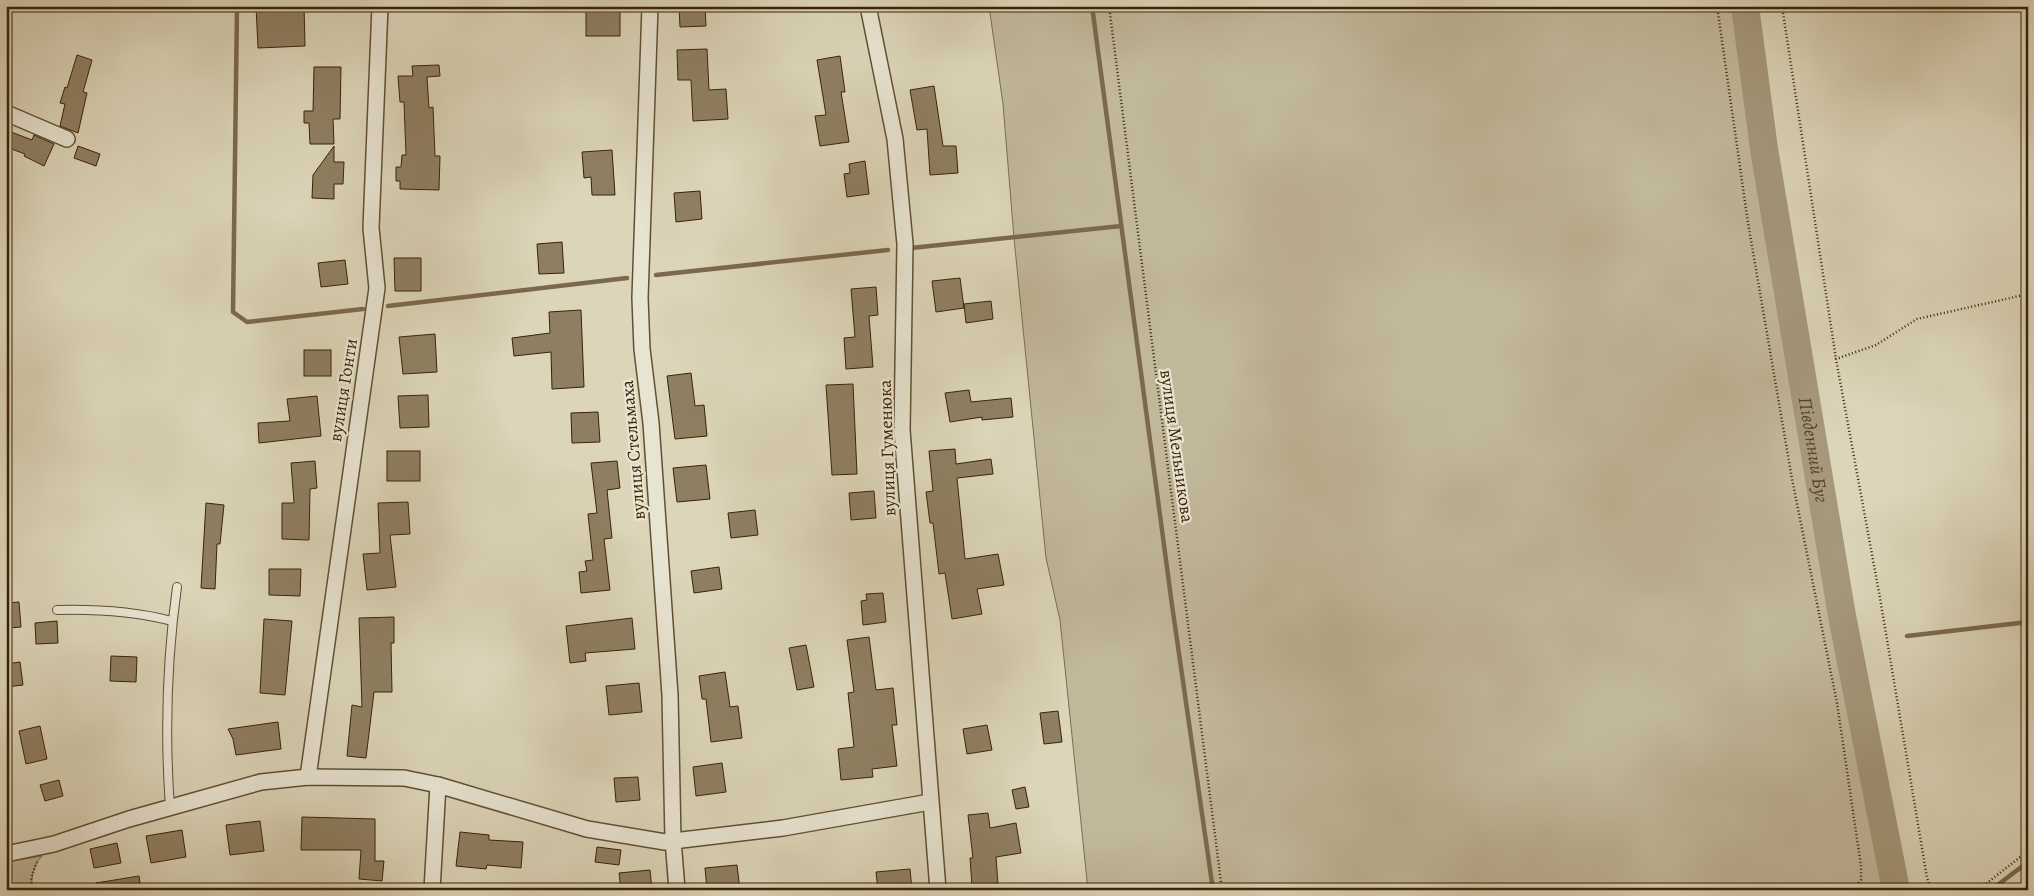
<svg xmlns="http://www.w3.org/2000/svg" width="2034" height="896" font-family="Alegreya,serif">
  <rect width="100%" height="100%" fill="#dcd5b9"/>
  <filter id="stains"><feTurbulence type="fractalNoise" baseFrequency=".004" numOctaves="4"/><feColorMatrix values="0 0 0 0 .2 0 0 0 0 .09 0 0 0 0 .02 0 0 0 .5 -.17"/></filter>
  <radialGradient id="worn" r=".72"><stop offset=".6" stop-color="#630" stop-opacity="0"/><stop offset="1" stop-color="#630" stop-opacity=".3"/></radialGradient>
  <g fill="#c1b79a" stroke="#7e6c4f">
    <path d="M989 6H1745L1764 149 1842 616 1896 890H1088L1060 620 1046 558 1014 238 1003 104Z"/>
    <path d="M42 856C33 865 31 878 32 890H6V862Z"/>
  </g>
  <g fill="none" stroke-linecap="round" stroke-linejoin="round">
    <g stroke="#7b694b" stroke-width="4.5">
      <path d="M237 6 233 312 247 322 363 309"/>
      <path d="M1092 6 1172 605 1213 890"/>
      <path d="M911 248 1121 226"/>
      <path d="M656 275 888 250"/>
      <path d="M388 306 627 278"/>
      <path d="M1907 636 2028 622"/>
      <path d="M1872 890 1893 880"/>
      <path d="M1991 890 2028 862"/>
    </g>
    <path stroke="#a5987b" stroke-width="28" id="s1" d="M1745 6 1764 149 1842 616 1896 890"/>
  </g>
  <g fill="#8f7f62" stroke="#3b2204">
    <path d="M256 6H304L305 46 258 48Z"/>
    <path d="M679 6H705L706 26 680 27Z"/>
    <rect x="586" y="9" width="34" height="27"/>
    <path d="M707 49 709 90 726 89 728 119 693 121 691 80H678L677 50Z"/>
    <path d="M77 55 92 60 83 92 87 93 78 133 60 126 65 104 60 103 65 87 67 88Z"/>
    <path d="M840 56 845 92H841L849 142 820 146 815 116 826 115 817 60Z"/>
    <path d="M439 65 440 76 427 77 429 108 433 107 435 156H440L439 190 400 189V181H396V167H401L402 155H406L404 102H400L398 76H413L412 66Z"/>
    <path d="M314 67H341L340 119H333L334 144H310L309 123H304V111H313Z"/>
    <path d="M934 86 943 146H956L958 173 930 175 927 129 917 130 910 90Z"/>
    <path d="M6 130 32 140 34 135 54 144 44 166 24 156 25 154 6 147Z"/>
    <path d="M78 146 100 154 96 166 74 158Z"/>
    <path d="M334 146V162H344L343 184H334V199L312 198 313 175Z"/>
    <path d="M612 150 615 195H592L591 177 584 178 582 152Z"/>
    <path d="M865 161 869 194 847 197 844 174 850 173 849 164Z"/>
    <path d="M700 191 702 219 676 222 674 193Z"/>
    <path d="M562 242 564 273 539 274 537 244Z"/>
    <path d="M394 258H421V291H395Z"/>
    <path d="M345 260 348 284 321 287 318 263Z"/>
    <path d="M960 278 964 308 936 312 932 281Z"/>
    <path d="M876 287 878 315 869 316 873 367 846 369 844 338 855 337 851 289Z"/>
    <path d="M991 301 993 319 966 323 964 304Z"/>
    <path d="M581 310 584 387 552 389 551 352 514 356 512 338 550 333 549 312Z"/>
    <path d="M435 334 437 372 403 374 399 337Z"/>
    <rect x="304" y="350" width="27" height="26"/>
    <path d="M691 373 695 406 704 405 707 436 675 439 667 376Z"/>
    <path d="M853 384 857 474 832 475 826 385Z"/>
    <path d="M969 390 971 402 1011 398 1013 417 982 420V417L950 422 945 393Z"/>
    <path d="M428 395 429 427 400 428 398 396Z"/>
    <path d="M317 396 321 436 259 443 258 423 290 421 287 399Z"/>
    <path d="M598 412 600 442 572 443 571 413Z"/>
    <path d="M955 449 956 464 991 459 993 474 957 478 965 559 998 554 1004 585 977 589 982 614 952 619 945 573 939 574 933 523H930L926 492 933 491 929 451Z"/>
    <rect x="387" y="451" width="33" height="30"/>
    <path d="M315 461 317 488 310 489 309 540 282 539V503H294L291 463Z"/>
    <path d="M617 461 620 488 607 490 612 538 604 539 610 590 581 593 579 572 587 571 585 561 593 560 588 514 597 513 591 463Z"/>
    <path d="M706 465 710 499 677 502 673 468Z"/>
    <path d="M874 491 876 518 851 520 849 493Z"/>
    <path d="M408 502 410 534 390 535 396 587 367 590 363 554 380 553 378 503Z"/>
    <path d="M206 503 224 505 220 544H217L215 589 201 588Z"/>
    <path d="M755 510 758 535 731 538 728 513Z"/>
    <path d="M719 567 722 589 694 593 691 571Z"/>
    <path d="M269 569H301L300 596 269 595Z"/>
    <path d="M883 593 886 622 863 625 861 601 867 600 866 594Z"/>
    <path d="M19 602 21 627 9 628 6 603Z"/>
    <path d="M394 617V643H391L392 692H374L366 758 347 756 352 705 362 707 359 618Z"/>
    <path d="M632 618 635 649 585 653 586 661 570 663 566 626Z"/>
    <path d="M264 619 292 621 285 695 260 693Z"/>
    <path d="M57 621 58 643 36 644 35 623Z"/>
    <path d="M869 637 876 690 893 688 897 725H892L897 766 872 769 873 777 841 780 838 749 854 747 848 693 854 692 847 640Z"/>
    <path d="M806 645 814 687 797 690 789 648Z"/>
    <path d="M111 656 137 657 136 682 110 681Z"/>
    <path d="M20 662 23 685 6 687V664Z"/>
    <path d="M725 672 730 707 738 706 742 738 711 742 706 699H702L699 676Z"/>
    <path d="M639 683 642 712 609 715 606 686Z"/>
    <path d="M1058 711 1062 742 1044 744 1040 713Z"/>
    <path d="M278 722 281 749 236 755 233 739 228 729Z"/>
    <path d="M987 725 992 750 967 754 963 729Z"/>
    <path d="M40 726 47 759 26 764 19 731Z"/>
    <path d="M722 763 726 792 696 796 693 767Z"/>
    <path d="M638 777 640 800 616 802 614 778Z"/>
    <path d="M59 780 63 796 45 801 40 785Z"/>
    <path d="M1025 787 1029 807 1016 809 1012 790Z"/>
    <path d="M988 813 990 828 1016 823 1021 853 996 857 998 884 972 886 970 858H973L968 815Z"/>
    <path d="M302 817 375 819V861H384L382 881 359 879 361 850H301Z"/>
    <path d="M260 821 264 851 230 855 226 825Z"/>
    <path d="M182 830 186 857 151 863 146 836Z"/>
    <path d="M460 832 489 835V840L523 842 521 868 487 865 486 869 456 866Z"/>
    <path d="M117 843 121 863 94 868 90 849Z"/>
    <path d="M597 847 621 850 619 865 595 862Z"/>
    <path d="M737 865 740 890H707L705 868Z"/>
    <path d="M910 869 912 890H878L876 872Z"/>
    <path d="M650 870 652 890H621L619 873Z"/>
    <path d="M139 876 141 890H97L96 883Z"/>
  </g>
  <g fill="none" stroke-linecap="round" stroke-linejoin="round">
    <defs>
      <g id="lane">
        <path d="M57 610C97 609 133 611 172 621"/>
        <path d="M170 808C165 737 167 658 177 587"/>
      </g>
      <g id="street">
        <path d="M650 6 640 298 642 349 651 423 670 695 673 840 677 890"/>
        <path d="M868 6 895 139 905 244 902 430 938 890"/>
        <path d="M6 113 67 139"/>
        <path d="M308 777 377 288 371 228 380 6"/>
        <path d="M6 854 54 844 129 819 261 782 308 777 404 778 438 785 587 829 665 842 783 828 930 802"/>
        <path d="M432 890 438 785"/>
      </g>
    </defs>
    <use href="#lane" stroke="#634f31" stroke-width="10"/>
    <use href="#street" stroke="#634f31" stroke-width="18"/>
    <g stroke="#3b2204" stroke-width="2.5" stroke-dasharray="1 2.5" stroke-linecap="butt">
      <path d="M1109 6 1222 890"/>
      <path d="M1717 6 1748 223 1792 479 1837 703 1861 866V880L1854 890"/>
      <path d="M1782 6 1836 359"/>
      <path d="M32 890 31 878 37 862"/>
      <path d="M1931 890 1927 878 1880 598 1836 359 1876 345 1917 319 2028 294"/>
      <path d="M1978 890 2028 851"/>
    </g>
    <use href="#lane" stroke="#e8e4d2" stroke-width="8"/>
    <use href="#street" stroke="#e8e4d2" stroke-width="15"/>
  </g>
  <g text-anchor="middle" stroke-width="4.5" stroke-linejoin="round" paint-order="stroke">
    <g font-size="18" fill="#3b2204" stroke="#e8e4d2">
      <text transform="translate(343 390) rotate(-81)" y="6">вулиця Гонти</text>
      <text transform="translate(1177 446) rotate(82)" y="6">вулиця Мельникова</text>
      <text transform="translate(887 448) rotate(-92)" y="6">вулиця Гуменюка</text>
      <text transform="translate(633 450) rotate(-95)" y="6">вулиця Стельмаха</text>
    </g>
    <g font-size="19" font-style="italic" fill="#5b4528" stroke="#e8e4d2">
      <text dy="7" stroke="none"><textPath href="#s1" startOffset="449">Південний Буг</textPath></text>
    </g>
  </g>
  <rect width="2034" height="896" fill="none" stroke="#dcd5b9" stroke-width="25"/>
  <rect x="8" y="8" width="2019" height="881" fill="none" stroke="#3b2204" stroke-width="2.5"/>
  <rect x="12" y="12" width="2009" height="871" fill="none" stroke="#3b2204"/>
  <rect width="100%" height="100%" filter="url(#stains)"/>
  <rect width="100%" height="100%" fill="url(#worn)"/>
</svg>
